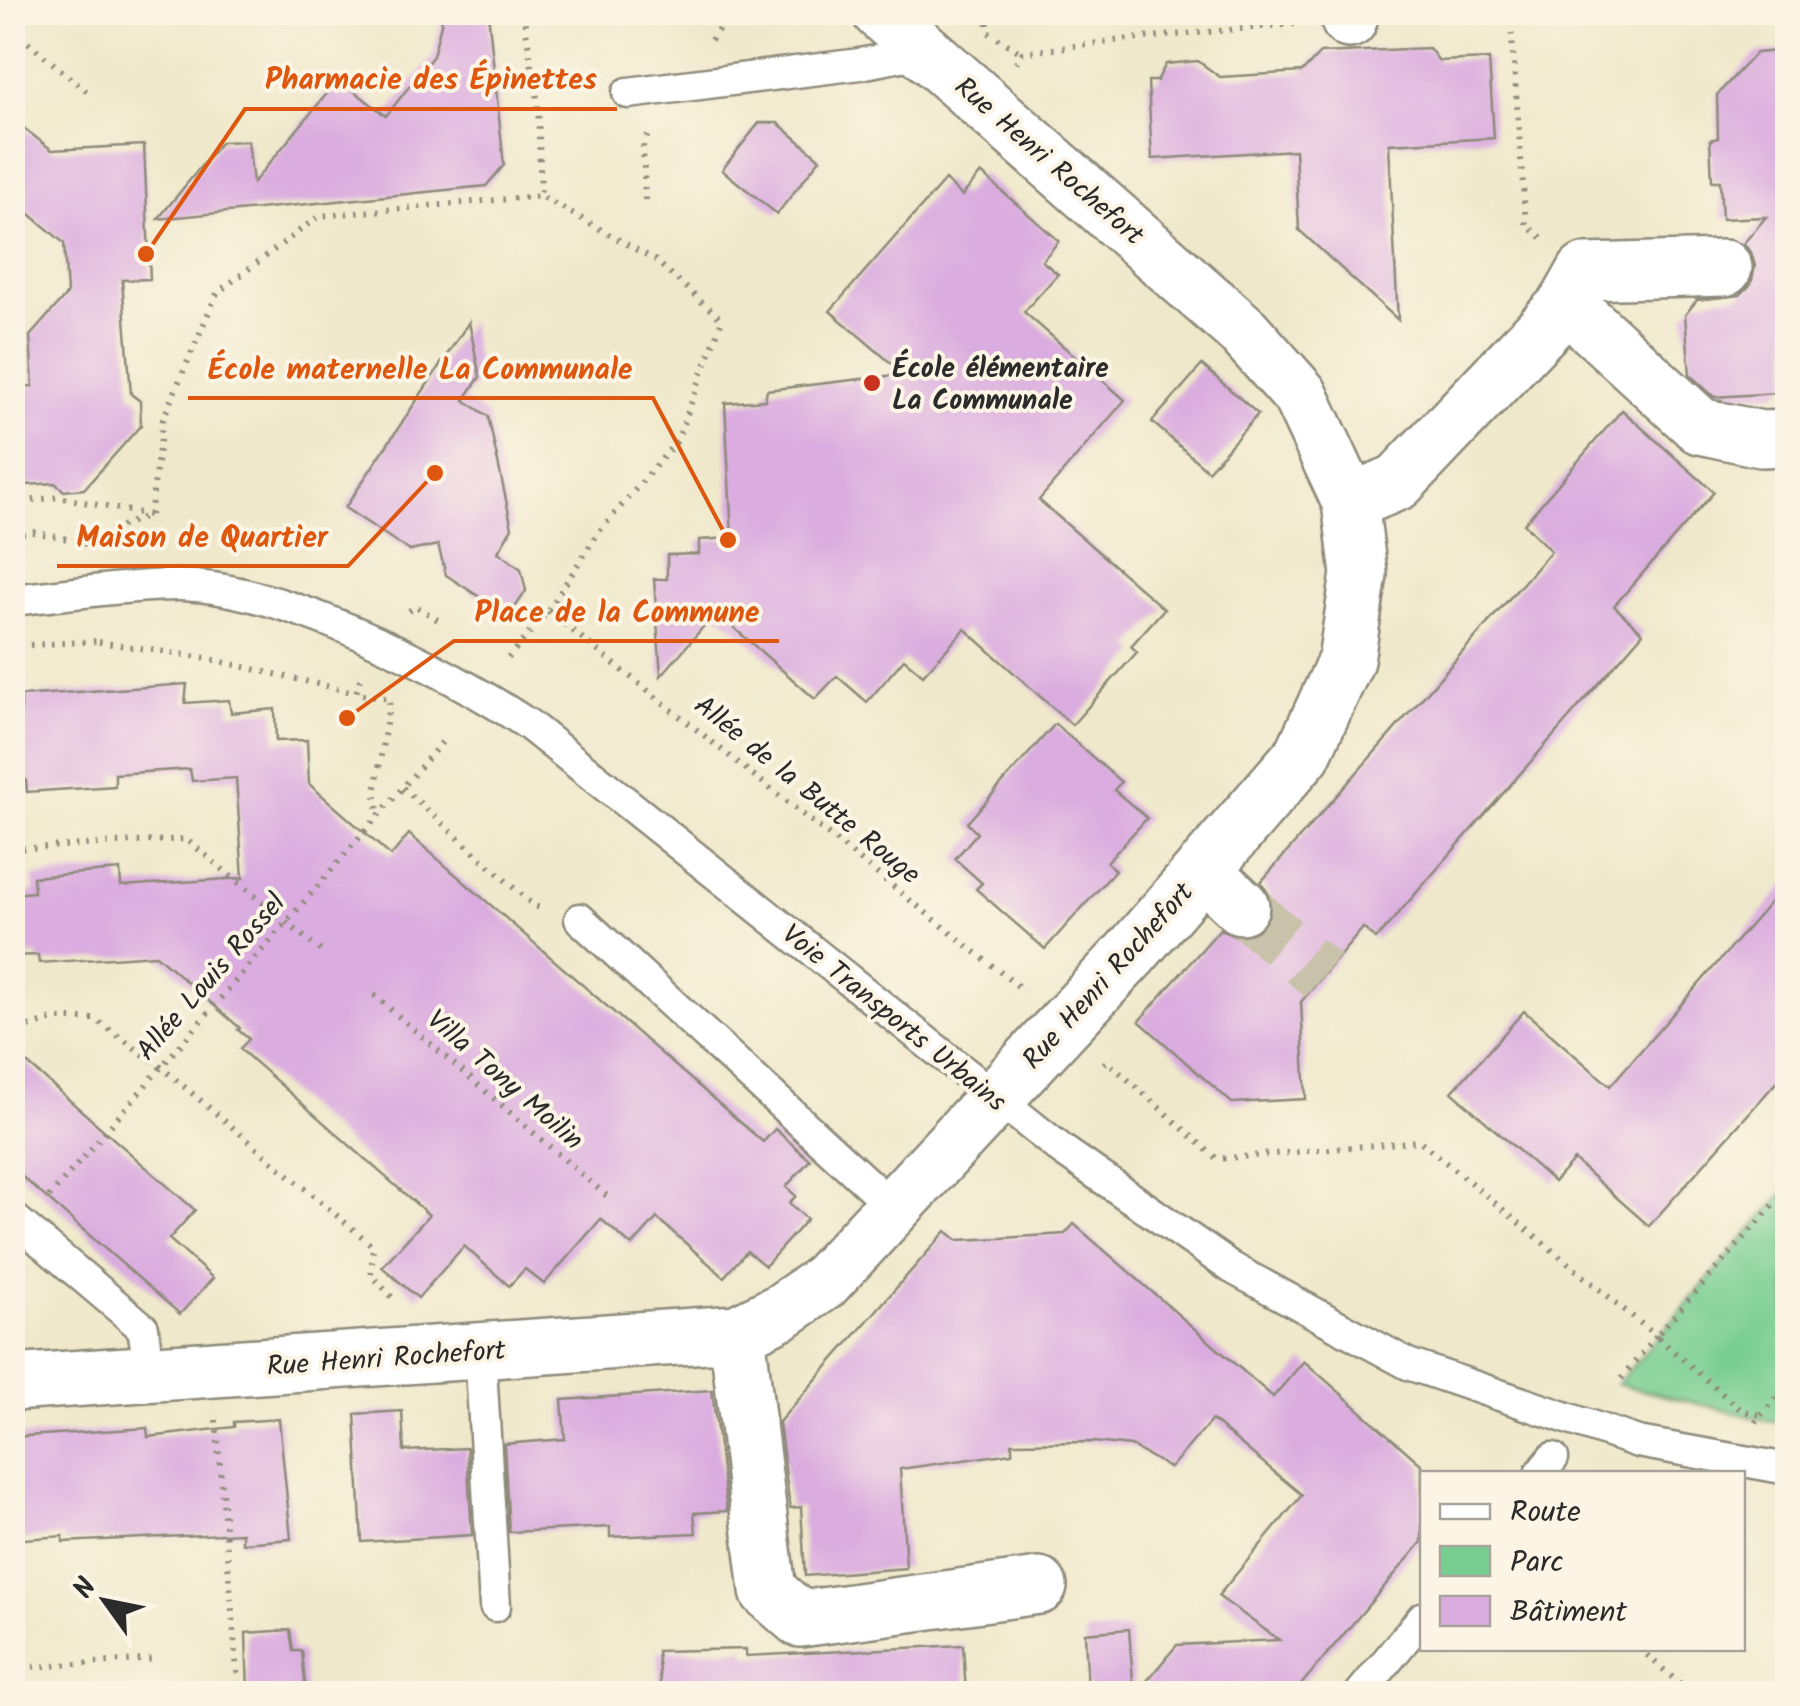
<svg xmlns="http://www.w3.org/2000/svg" width="1800" height="1706" font-family="Kalam,sans-serif">
  <rect width="100%" height="100%" fill="#fcf5e5"/>
  <filter id="ink" filterUnits="userSpaceOnUse"><feTurbulence type="fractalNoise" baseFrequency=".01" numOctaves="2"/><feDisplacementMap in="SourceGraphic" scale="20" xChannelSelector="R" yChannelSelector="G"/><feConvolveMatrix kernelMatrix="1 2 1 2 8 2 1 2 1" color-interpolation-filters="sRGB"/></filter>
  <filter id="wash" filterUnits="userSpaceOnUse"><feTurbulence type="fractalNoise" baseFrequency=".0048" numOctaves="4" result="noise"/><feDisplacementMap in="SourceGraphic" scale="40" xChannelSelector="R" yChannelSelector="G"/><feGaussianBlur stdDeviation="2.25" result="paint"/><feColorMatrix in="noise" values="0 0 0 0 0 0 0 0 0 0 0 0 0 0 0 0 0 1.4 0 .05"/><feComposite in="paint" operator="in"/></filter>
  <g filter="url(#wash)">
    <rect width="100%" height="100%" fill="#efe8ca"/>
    <path fill="#78ce91" stroke="#527c5e" stroke-width="2.5" d="M1787 1189V1422L1764 1420 1617 1384Z"/>
    <g id="blocks">
      <g fill="#daacdf">
        <path d="M444 12H488L504 165 486 186 158 219 221 142 248 141 253 183 339 79 386 116 433 56Z"/>
        <path d="M1429 48 1439 61 1489 59 1494 138 1389 144 1398 320 1299 230 1295 150 1152 159 1148 81H1157L1166 64 1198 61 1220 77 1302 72 1320 53Z"/>
        <path d="M1788 50V381L1777 393 1714 397 1690 375 1685 315 1697 300 1740 295 1751 284 1755 266 1751 252 1743 244 1766 217 1722 219 1720 181H1712L1710 140 1718 138 1717 95 1756 53Z"/>
        <path d="M12 119 52 150 144 145 150 279 122 280 131 394 140 401 141 425 84 489 64 491 55 483 12 486V387L33 386 30 336 67 294 64 243 12 199Z"/>
        <path d="M759 123H778L820 159 777 214 722 170Z"/>
        <path d="M981 173 1059 241 1042 261 1058 274 1024 312 1125 400 1039 500 1164 609 1131 646 1137 652 1072 725 965 629 923 675 904 659 867 702 837 676 815 699 716 612 661 676 654 579H667V555L699 554V540L732 538 725 403 765 400 767 390 904 374 830 311 945 180 962 196Z"/>
        <path d="M469 322 480 377 464 400 488 416 512 528 498 552 521 569 526 591 516 606 498 609 446 575 438 545 410 551 345 508Z"/>
        <path d="M1202 365 1258 414 1208 471 1152 422Z"/>
        <path d="M1622 410 1714 492 1614 606 1643 633 1376 939 1363 928 1301 1002 1306 1099 1232 1103 1139 1021 1220 929 1235 936H1249L1264 927 1272 912 1271 898 1261 882 1551 551 1524 524Z"/>
        <path d="M187 684 185 703 229 700 231 713 275 709 276 741 307 740 309 784 391 856 409 834 763 1142 775 1129 810 1160 786 1187 796 1196 789 1203 807 1219 765 1266 747 1251 724 1277 657 1218 632 1246 601 1219 544 1284 525 1269 509 1286 464 1246 418 1298 382 1267 429 1215 240 1049 249 1039 238 1030 240 1028 156 955 39 963 38 955 12 956V894L34 892 33 877 120 870 121 886 243 878 236 778 192 781 190 769 115 774V786L27 792 26 780 12 781V709H21V696Z"/>
        <path d="M1055 724 1121 782 1114 790 1147 818 1107 862 1115 871 1045 949 976 889 982 883 955 859 977 833 967 823Z"/>
        <path d="M1788 882V1069L1649 1226 1574 1160 1554 1182 1452 1092 1524 1011 1610 1086Z"/>
        <path d="M12 1050 195 1210 169 1239 213 1278 180 1314 12 1168Z"/>
        <path d="M1074 1224 1273 1397 1304 1361 1422 1465V1542L1293 1694H1136L1177 1645 1279 1640 1218 1596 1302 1495 1212 1420 1170 1468 1131 1446 1094 1442 1012 1443V1453L900 1469 906 1568 805 1576 801 1507 790 1508 779 1422 946 1231 957 1240 1002 1238 1065 1234Z"/>
        <path d="M712 1390 727 1511 694 1513 696 1533 610 1537V1527L509 1532 504 1444 565 1439 562 1400Z"/>
        <path d="M402 1411 404 1451 467 1448 472 1535 362 1542 355 1414Z"/>
        <path d="M279 1419 291 1539 242 1543V1533L63 1542V1536L12 1540V1437L147 1428 148 1437 234 1427V1422Z"/>
        <path d="M1129 1629 1134 1694H1088L1085 1633Z"/>
        <path d="M290 1630 293 1651H302L306 1694H248L246 1633Z"/>
        <path d="M963 1645 966 1694H661L657 1651 746 1649V1656Z"/>
      </g>
    </g>
  </g>
  <g filter="url(#ink)">
    <use href="#blocks" fill-opacity="0" stroke="#8d8a7a" stroke-width="2.5"/>
    <g fill="none" stroke-linecap="round" stroke-linejoin="round">
      <path stroke="#c8c2aa" stroke-width="55" stroke-dasharray="55 28" stroke-linecap="butt" d="M1241 906 1323 976"/>
      <defs>
        <g id="lane">
          <path d="M628 93 860 64 926 51"/>
          <path d="M12 600C66 595 126 585 179 585 282 587 444 668 529 725L1062 1150 1232 1268 1408 1364 1638 1442 1788 1469"/>
          <path d="M580 919 894 1208"/>
          <path d="M12 1217 143 1328 150 1372"/>
          <path d="M480 1350 495 1606"/>
          <path d="M1540 1474 1553 1458"/>
          <path d="M1360 1694 1422 1618"/>
        </g>
        <g id="street">
          <path d="M1348 12 1349 20"/>
          <path d="M1567 304 1585 272 1724 268"/>
          <path d="M1350 502 1398 482 1567 304 1700 426 1761 439 1788 438"/>
          <path d="M1203 870 1241 906"/>
          <path d="M737 1333 768 1591 800 1619 1039 1586"/>
          <path d="M12 1383 737 1333 782 1311 823 1283 1130 954 1303 754 1346 660 1359 574 1350 502 1300 395 1244 332 880 12"/>
        </g>
      </defs>
      <use href="#lane" stroke="#8d8a7a" stroke-width="35"/>
      <use href="#street" stroke="#8d8a7a" stroke-width="60"/>
      <g stroke="#8d8a7a" stroke-width="6" stroke-dasharray="2.5 8" stroke-linecap="butt">
        <path d="M352 12H354"/>
        <path d="M523 12 538 104 541 196"/>
        <path d="M987 12 988 32 1021 53"/>
        <path d="M1510 12 1526 225 1545 240"/>
        <path d="M1398 16 1437 12"/>
        <path d="M12 29 92 96"/>
        <path d="M711 40 731 12"/>
        <path d="M1016 63 1022 53 1120 40 1296 24"/>
        <path d="M645 200 643 144 649 133"/>
        <path d="M12 503 58 497 150 515"/>
        <path d="M150 515 163 419 217 293 319 216 541 196 655 260 722 320 677 441 598 533 548 611 505 662"/>
        <path d="M12 534 33 532 82 542 84 550"/>
        <path d="M82 542 149 515"/>
        <path d="M409 611 416 606 441 622"/>
        <path d="M548 611 1024 991"/>
        <path d="M99 642 206 658 356 693"/>
        <path d="M30 645 99 641"/>
        <path d="M360 679 356 693 390 699 375 793 379 816"/>
        <path d="M403 788 534 906 541 908"/>
        <path d="M12 849 186 839 321 951"/>
        <path d="M374 995 608 1197"/>
        <path d="M12 1038 19 1030 53 1019H95L161 1067 373 1246 371 1275 397 1302"/>
        <path d="M1104 1064 1107 1061 1217 1159 1420 1141 1656 1336 1617 1384"/>
        <path d="M49 1197 442 742"/>
        <path d="M1761 1415 1788 1386"/>
        <path d="M216 1420 239 1694"/>
        <path d="M1756 1422 1761 1415 1742 1411 1656 1336 1788 1189"/>
        <path d="M1639 1648 1691 1694"/>
        <path d="M12 1668 157 1659"/>
      </g>
      <use href="#lane" stroke="#fff" stroke-width="30"/>
      <use href="#street" stroke="#fff" stroke-width="55"/>
    </g>
  </g>
  <circle fill="#c8321e" stroke="#fcf5e5" stroke-width="4" cx="872" cy="383" r="10"/>
  <g text-anchor="middle" stroke-width="8" stroke-linejoin="round" paint-order="stroke">
    <g font-size="28" fill="#2b2b2b" stroke="#fcf5e5">
      <text transform="translate(1050 160) rotate(41)" y="10">Rue Henri Rochefort</text>
      <text transform="translate(808 789) rotate(39)" y="10">Allée de la Butte Rouge</text>
      <text transform="translate(1107 975) rotate(-48)" y="10">Rue Henri Rochefort</text>
      <text transform="translate(210 976) rotate(-49)" y="10">Allée Louis Rossel</text>
      <text transform="translate(895 1017) rotate(39)" y="10">Voie Transports Urbains</text>
      <text transform="translate(506 1079) rotate(41)" y="10">Villa Tony Moilin</text>
      <text transform="translate(386 1357) rotate(-4)" y="10">Rue Henri Rochefort</text>
    </g>
    <g font-size="28" font-weight="bold" fill="#2b2b2b" stroke="#fcf5e5" text-anchor="start">
      <text x="892" y="377">École élémentaire<tspan x="892" dy="32">La Communale</tspan></text>
    </g>
  </g>
  <path fill="none" stroke="#df570e" stroke-width="4" d="M146 254L245 109H617M728 540L653 398H188M435 473L348 566H57M347 718L454 641H779"/>
  <g fill="#df570e" stroke="#fcf5e5" stroke-width="4">
    <circle cx="146" cy="254" r="10"/>
    <circle cx="728" cy="540" r="10"/>
    <circle cx="435" cy="473" r="10"/>
    <circle cx="347" cy="718" r="10"/>
  </g>
  <g font-size="30" text-anchor="middle" font-weight="bold" fill="#df570e" stroke="#fcf5e5" stroke-width="8" stroke-linejoin="round" paint-order="stroke">
    <text x="431" y="89">Pharmacie des Épinettes</text>
    <text x="420" y="379">École maternelle La Communale</text>
    <text x="202" y="547">Maison de Quartier</text>
    <text x="617" y="622">Place de la Commune</text>
  </g>
  <rect width="1800" height="1706" fill="none" stroke="#fcf5e5" stroke-width="50"/>
  <rect x="1420" y="1471" width="325" height="180" fill="#fcf5e5" stroke="#a8a49b" stroke-width="2.5"/>
  <rect x="1440" y="1504" width="50" height="15" fill="#ffffff" stroke="#a8a49b" stroke-width="2.5"/>
  <text x="1510" y="1521" font-size="30" fill="#2b2b2b">Route</text>
  <rect x="1440" y="1546" width="50" height="30" fill="#78ce91" stroke="#a8a49b" stroke-width="2.5"/>
  <text x="1510" y="1571" font-size="30" fill="#2b2b2b">Parc</text>
  <rect x="1440" y="1596" width="50" height="30" fill="#daacdf" stroke="#a8a49b" stroke-width="2.5"/>
  <text x="1510" y="1621" font-size="30" fill="#2b2b2b">Bâtiment</text>
  <g transform="translate(105 1601) rotate(303)" stroke="#fcf5e5" stroke-width="8" paint-order="stroke">
  <path d="M0-8L18 38L0 25L-18 38Z" fill="#2b2b2b"/>
  <text y="-15" font-size="28" font-weight="bold" text-anchor="middle" fill="#2b2b2b">N</text>
  </g>
</svg>
